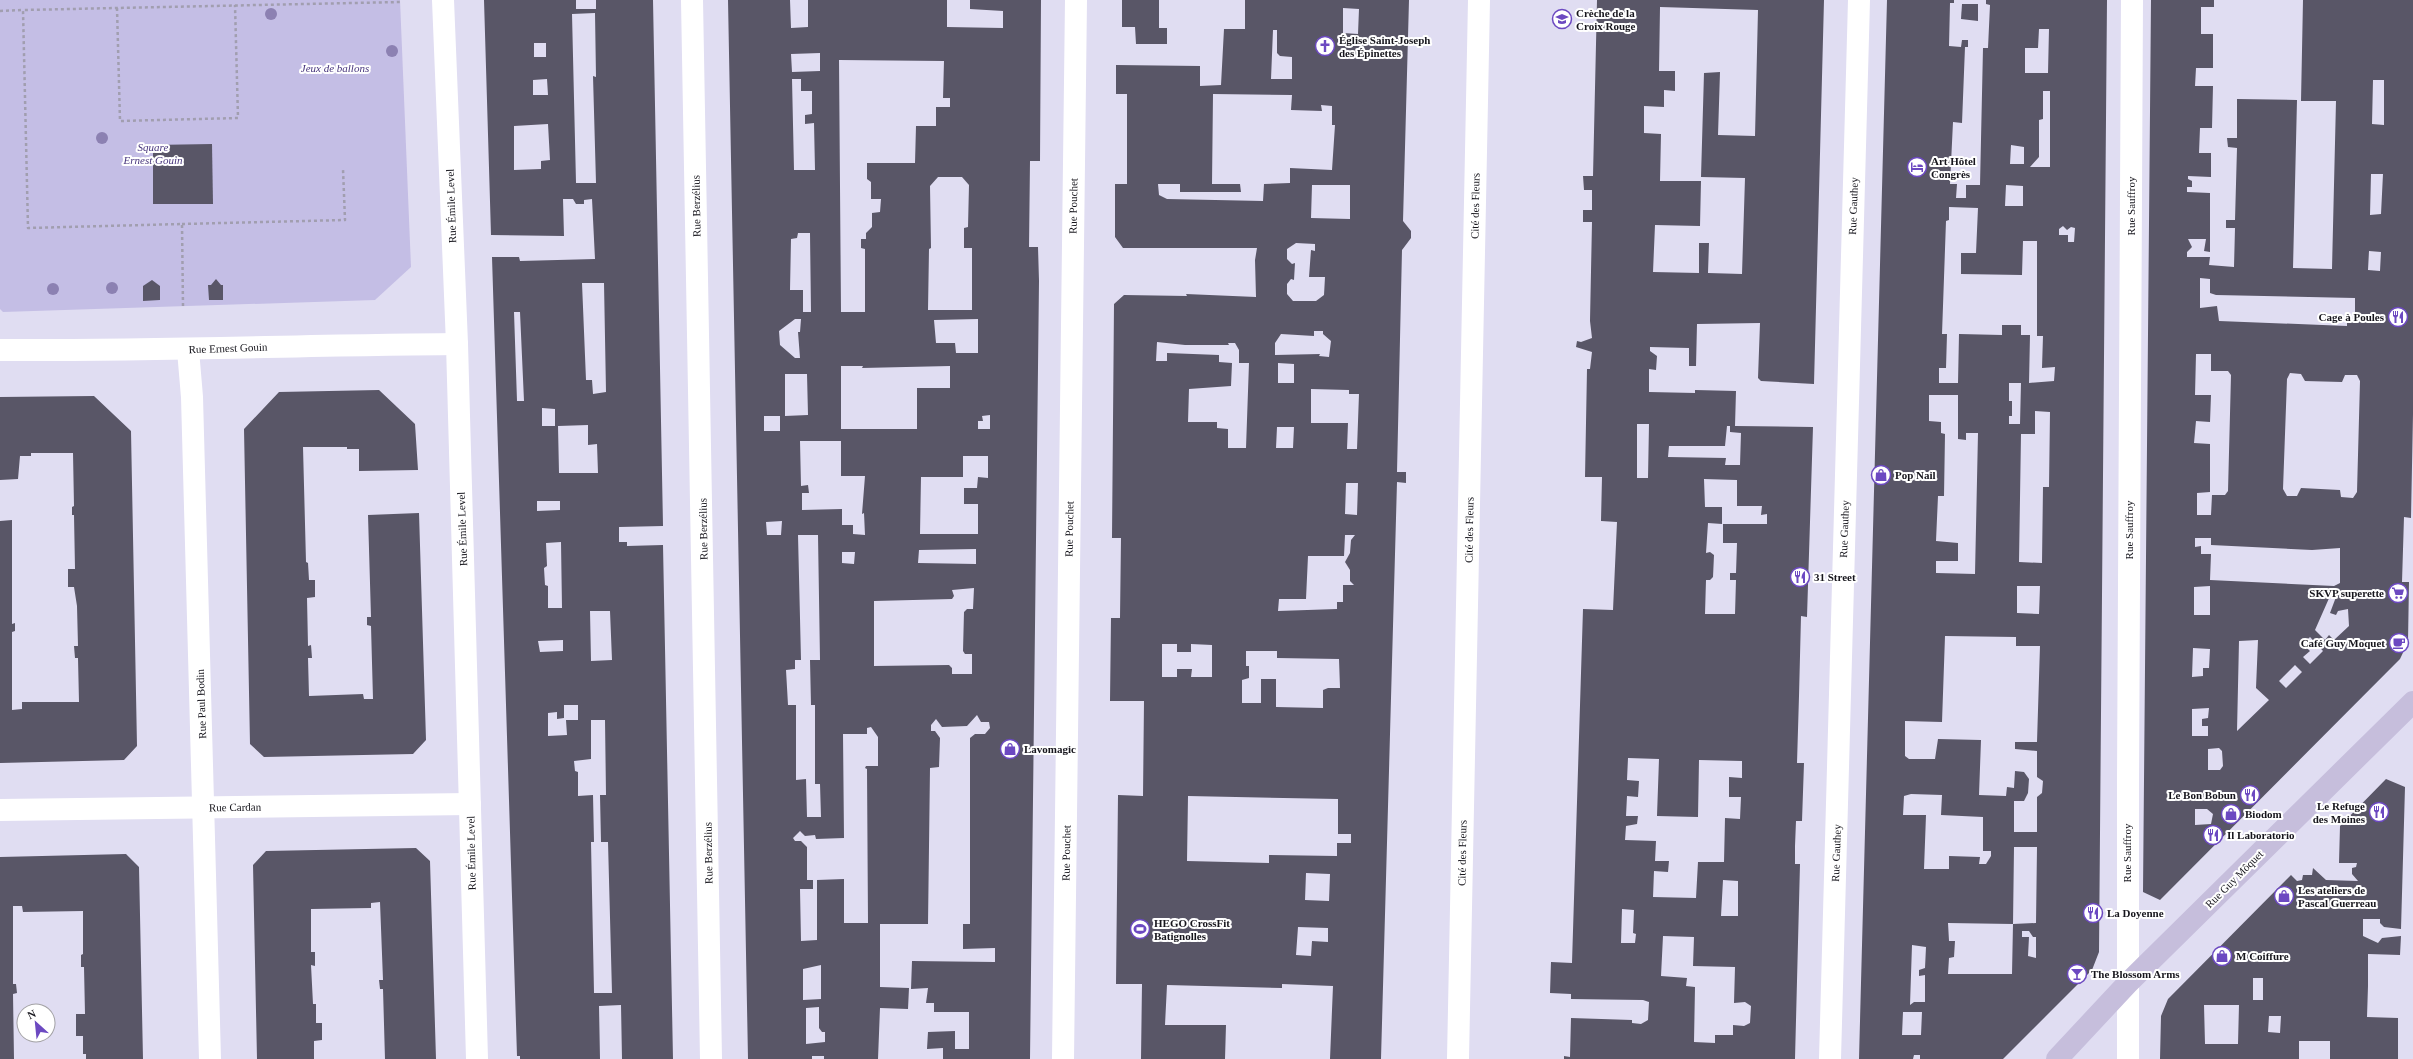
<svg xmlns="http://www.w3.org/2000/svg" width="2413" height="1059" font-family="Georgia,serif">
  <rect width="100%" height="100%" fill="#e0ddf2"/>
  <path fill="#c4bee5" d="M0 0H400L411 267 375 300 3 312 0 309Z"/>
  <g fill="#595667" fill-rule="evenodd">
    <path d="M484 0H576V9H596V0H653L663 526 619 527V542H627V546L663 545 673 1059H622L621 1005 599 1006 600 1059H520V1056H517L492 257H519L520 261 595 259 592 199 584 200V204H576L573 199H563L564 236 491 235ZM595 13 596 77 593 76 596 183H576L572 14ZM534 43H546V57H534ZM547 79 548 95H533V80ZM548 124 550 160 541 161V169L514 170V126ZM582 283H604L606 392 593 394 592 380H586ZM514 312H520L524 401H517ZM542 408 555 409V426H542ZM588 425V445L597 444 598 473H559L558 426ZM537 501H560V510L537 511ZM561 542 562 608H548V586L545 585 544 568 547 566 546 543ZM590 611H610L612 660 591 661ZM563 640V651L540 652 538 641ZM564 705H578V720H566L567 735 548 736V713L557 712V719L564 718ZM591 720H605L606 795H600L601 842H608L612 993H594L591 842H594L593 795 578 796V772L575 771 574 761 591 759Z"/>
    <path d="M728 0H790L791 28 808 27V0H947V27L1003 28V11L970 9V0H1041L1040 161H1030L1029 247H1038L1039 281 1030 1059H943V1048L927 1049 928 1032 955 1031V1049H969V1012H934V1003H926L928 988 911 989 912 961 995 962V948L963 949V924H970V738L975 734H985L990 728 989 722H981L977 715 967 726 942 727 936 719 931 725V731H935L940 738 939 767 930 768 928 924H880V987L909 988 908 1009 880 1008 878 1059H824V1056H812V1059H748ZM820 53V71L792 72 791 54ZM839 60 944 61 943 98H950V107H936V126H916L915 163H867V179L871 182V199H881L880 212 872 213V227L866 233V239H861V248L865 249V312H841ZM792 79H801V91H812V114L805 115V124L814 123 815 170H794ZM938 177H962L969 185 968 227 964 228V248H972V310H928L929 249 931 248 930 186ZM798 233H810L811 312H803V290H790L791 239 797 238ZM795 319H801L800 332H798L800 358H795L780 345 779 331ZM978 319V353H956L955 343H936L934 320ZM841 366H863L862 368 950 366V388H917V429H841ZM785 374H807L808 415 785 416ZM990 415V429H978V421H983L982 416ZM764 416H780V431H764ZM800 441H841V476H865L862 514 864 513 865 535 853 534V525H842V509L802 510V493H809L808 485 801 486ZM963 456H988V478L978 477 977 488H964V504H978V534H920L921 477H963ZM782 521 781 535H767L766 522ZM798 535H818L820 660H810L811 705H815V784H820L821 817H807L806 779 796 780V705H788L786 670 795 669V660H801ZM976 549V564L918 563 919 550ZM842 552H855L854 564 842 563ZM974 588 973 609H967L964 612 963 651 965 654H972V674H952V668L949 665 874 666V601L952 599 954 596 952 590ZM871 727 878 737V766H866L865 768 867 769 868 923H844V879L817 880V940L801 941 800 889H813V880H807V847L801 841H795L793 838 800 831 805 836 815 835 816 839 844 838 843 734H867V728ZM821 965V999L803 1000V969ZM819 1007V1028L822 1032H825V1042L806 1044V1008Z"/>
    <path d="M1122 0H1159V28H1167V44H1136L1135 27H1122Z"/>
    <path d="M1245 0H1409L1403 221 1411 231V238L1402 250 1397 472H1406V483L1397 482 1381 1059H1330L1333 986 1282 984V988L1167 985 1165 1025H1226L1225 1059H1141L1142 984H1116L1118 795 1143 796 1144 701H1110L1111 618H1120L1121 538H1112L1114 304 1124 295 1187 296 1186 294 1256 297 1255 260 1257 248H1123L1115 237V184H1127V94H1116V65L1200 66V86L1221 85 1224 29H1245ZM1343 8 1359 9 1358 34 1343 33ZM1273 30H1277V53L1280 56 1292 57V79H1271ZM1213 94 1292 95 1291 110 1322 111 1321 105 1332 106V125H1335L1332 170 1290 168V183L1264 184 1263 201 1167 199 1159 195 1158 184H1180V192H1241L1240 184H1212ZM1312 185H1350V219L1311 218ZM1296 243 1315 244V251L1311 250 1309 277H1325L1324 295 1316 301H1293L1287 294V284L1291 279 1294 280 1295 263 1292 264 1287 259V249ZM1314 331H1323V334L1331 341 1329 357 1319 356 1320 354 1275 355V343L1281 334 1314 336ZM1157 342 1185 345H1229L1228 343H1235L1239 350V363H1249L1246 448H1228V429L1217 428V422H1188L1189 389 1231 386 1232 363 1219 362V355L1167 353V361H1156ZM1278 363 1294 364V383H1278ZM1311 389 1349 390V394H1359L1357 449H1347L1348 423H1311ZM1277 427H1294L1293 448H1276ZM1346 483H1358L1357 515 1345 514ZM1345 535H1355L1351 540 1350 553 1345 562 1350 570V581L1354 585H1343V602H1337V609L1278 611 1279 599H1306L1308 556H1344ZM1162 644H1177V652H1191V644L1212 645V677H1191L1192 669H1177V677H1162ZM1246 651H1277V658L1339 659 1340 688H1328L1323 690V708L1276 707V679H1261V703H1242V680L1249 678V666H1246ZM1188 796 1338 799V834H1351V843H1337V856L1269 855V863L1187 861ZM1306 873 1330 874 1329 901 1305 900ZM1298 927 1328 928V942L1312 941 1311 956 1296 955Z"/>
    <path d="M1597 0H1824L1814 384 1761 381 1758 378 1760 323 1697 324 1696 366H1689V348L1650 347V351L1657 356 1656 370 1649 369V392L1695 393V390L1736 391 1735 426 1813 427 1807 617 1801 616 1799 696 1797 763H1804L1802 821H1796L1795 846V864H1800L1795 1059H1564V1056L1570 1057 1571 1018 1632 1020V1023L1641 1024 1648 1020 1649 1002 1643 1000 1571 999V994L1550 993 1551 962 1572 963 1583 609 1613 610 1617 522 1601 521 1602 477H1585L1587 369H1590L1592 352 1576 347 1577 341 1581 342 1592 338 1590 321 1592 222H1583V210H1592V190H1584L1583 176H1593ZM1660 7 1758 10 1755 136 1718 135 1720 72 1704 73 1701 177 1745 178 1742 274 1708 273 1709 243H1699V273L1653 272 1655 225 1700 226 1701 181H1660L1661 134 1644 133V106L1664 107V90L1675 91V71H1659ZM1637 424H1649L1648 478H1637ZM1727 426H1730V432L1741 433 1740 465H1725L1726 458 1668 457 1669 446H1725ZM1704 479 1737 480V506H1762L1761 515 1767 514V524H1723V543H1737L1736 573H1730V580H1736L1735 614H1705L1706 580H1710L1713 577 1714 555 1710 552 1706 553 1708 523 1722 524V507H1705ZM1628 758 1659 759 1657 816 1698 817 1699 760 1742 761V778L1729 777V797H1741L1740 819 1725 818 1724 862H1698L1696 898 1653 897 1654 871 1668 872 1669 861H1655L1656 841 1625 840 1626 826 1637 824 1638 816H1626L1627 796 1638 797 1639 781 1627 780ZM1723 880 1738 881V916H1721ZM1622 909 1634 910 1633 933 1636 934 1635 943H1621ZM1663 936 1694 937 1693 966 1735 967 1734 1003 1745 1002 1751 1006 1750 1023 1744 1026 1733 1025V1035H1715V1043L1694 1042 1695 987 1686 986 1687 978 1661 976Z"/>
    <path d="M1887 0H1954V3H1950L1949 46 1961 47 1962 40H1968V47H1965L1962 123 1953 122 1950 184H1957L1956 198H1966V185H1980L1983 48H1988L1990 5 1986 4V0H2107L2099 952 2092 970 2003 1059H1920V1055H1914L1913 1059H1859ZM2039 29H2049L2048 73H2025V48H2038ZM2043 91H2050V167H2030L2039 157V120L2043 119ZM2011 145 2024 147V164H2010ZM2006 185 2023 186V206H2005ZM1949 207 1978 208 1976 253H1961V274L2022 275 2023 241H2037V336H2043L2042 368 2055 367 2054 381 2029 383 2030 335H2021V325H2002V335L1959 334 1958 383H1939V368H1946L1947 334H1942L1946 221 1949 220ZM2063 226 2067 230 2071 227 2075 228 2074 242H2068V235H2059V229ZM2009 383H2021L2020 424H2009V416H2012V401H2009ZM1929 395H1958V439L1966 440V433H1978L1975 574 1936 573V561H1958V543L1936 541 1938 496H1944L1945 434 1941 433V422L1929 421ZM2035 411 2050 412 2049 487H2043L2042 563 2019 562 2021 434H2035ZM2017 586H2040L2039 614 2017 613ZM1945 636 2016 637V646H2040L2037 742H2015V749L2037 751V777L2043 781 2042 793 2037 797V832H2014V801H2024L2028 793 2029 779 2024 772 2015 771 2014 788 2007 787 2006 796 1979 795 1981 740 1938 739 1935 759H1909L1905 756V721L1942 722ZM1911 794 1942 795 1941 815 1983 817V851H1991V856L1986 864H1979L1980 857 1949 856V869H1924L1926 815H1903L1904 796ZM2014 847H2037L2036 923 2013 924 2012 974H1948L1949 958 1954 957 1955 941H1949L1948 923 2013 924ZM2022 931H2029L2033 937H2036V958L2028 956 2029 937H2022ZM1912 945 1926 947 1925 968 1919 970V976L1925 975V1002H1914L1910 1005ZM1903 1012H1922L1921 1035H1902Z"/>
    <path d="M2151 0H2214V7H2201V34H2213V68H2196L2195 86H2213L2212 128H2200L2199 153H2211V177L2188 176V179L2192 181V187H2187V192L2210 193V252L2204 251 2206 239H2188L2192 247 2187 252V257H2210L2209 265 2234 267 2235 228H2226V220H2235L2237 148 2228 147 2227 138H2237V99L2297 100 2293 268 2332 269 2336 101H2301L2303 0H2413V414L2411 518 2404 517 2402 582H2409L2408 642 2400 659 2160 900 2143 892ZM2373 80H2384V125L2372 124ZM2371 174H2383L2381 214 2370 215ZM2369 251 2381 252 2380 271 2368 270ZM2200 278 2210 279V293L2216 295 2355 298V320L2347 321V326L2219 321 2217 306 2200 308ZM2196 354H2211V371H2228L2231 375 2228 491 2225 495H2212L2211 515H2197V493L2210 492V444L2194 443 2196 421 2210 422 2211 395H2195ZM2290 373 2301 374 2305 381 2342 382 2345 375H2357L2360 381 2357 492 2353 498 2341 497 2340 490 2301 488 2297 496H2287L2283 489 2287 379ZM2195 538H2211V545L2312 550 2340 548V583L2334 586 2210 580 2211 554H2201V546L2195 547ZM2210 586V615H2194V587ZM2330 596 2336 597 2330 613 2336 615 2338 611 2348 609 2349 626 2334 640 2329 635 2325 640 2315 630ZM2310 637 2323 651 2310 664 2303 657 2310 651 2303 644ZM2258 640 2256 688 2269 700 2237 731 2239 641ZM2193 648 2210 649 2209 668H2203V676L2192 677ZM2295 665 2302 672 2286 688 2279 681ZM2209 708 2208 718 2202 719V726H2208V736H2192V709ZM2219 748 2222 751 2223 766 2220 770H2208V749ZM2195 809H2207L2213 814 2211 824 2195 825Z"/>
    <path d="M1962 4H1978V21L1961 19Z"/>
    <path d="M212 144 213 204H153V145Z"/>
    <path d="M216 279 221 285H223V300H209L208 285H211Z"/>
    <path d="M152 280 160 286V300L143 301V286Z"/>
    <path d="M379 390 415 424 418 470 359 471V449H347V447H303L306 562 308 563 309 580H315V597L307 598 308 646 311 645 312 658H308L309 696 363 694 364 699H373L371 626 367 625V617H371L368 515 419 513 426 740 413 754 264 757 250 744 244 429 279 392Z"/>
    <path d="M94 396 131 431 137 746 124 760 0 763V521L12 520V624L15 623V631L12 632V710L22 709V702H79L78 658H75L74 646H78L77 606 74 587H68V569H75L74 515H72V507L74 506 73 453H31V456H20L18 479 0 480V397Z"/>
    <path d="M2386 779 2405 787 2401 929 2384 927 2380 923V919H2363V936L2378 943 2382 938 2401 936 2400 955 2368 954V986L2367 1017 2398 1018V1059H2330V1041H2299V1059H2160L2161 1016 2168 999 2291 875 2297 881 2302 880 2303 875H2312L2313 868 2326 880 2358 881 2352 874V868L2356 867 2357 863H2339L2340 826ZM2253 978H2263V1000H2253ZM2204 1005H2239L2238 1044H2205ZM2269 1016H2281L2280 1033 2268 1032Z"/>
    <path d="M416 848 430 861 436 1059H385L383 989H380L379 980H383L380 902 371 903V908L311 909V952H315V966L311 965 313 1004H316V1023H322V1040L314 1041V1059H257L253 865 266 851Z"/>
    <path d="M126 854 139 867 143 1059H86V1054H83V1036H76V1014H85L84 967H81V955L83 954V911L23 912 22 906H13V984H16L17 993 13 994 14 1059H0V857Z"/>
  </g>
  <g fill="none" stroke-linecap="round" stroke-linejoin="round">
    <g stroke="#a19eaf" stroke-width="2.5" stroke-dasharray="3 3" stroke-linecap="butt">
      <path d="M117 8 120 121 238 118 235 5"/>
      <path d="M0 11 23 10"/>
      <path d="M182 224 345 220 343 169"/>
      <path d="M183 306 182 224 28 228 23 10 400 2"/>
    </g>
    <path stroke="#fff" stroke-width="22" d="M1458 1059 1479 0"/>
    <g stroke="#fff" stroke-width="22">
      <path d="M443 0 457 344 477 1059"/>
      <path d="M692 0 711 1059"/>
      <path d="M0 350C152 351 304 345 457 344"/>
      <path d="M188 350 192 397 210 1059"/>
      <path d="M0 810 470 804"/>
      <path d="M1830 1059 1859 0"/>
      <path d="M2128 1059V780L2132 0"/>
    </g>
    <path stroke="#fff" stroke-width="22" d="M1063 1059 1076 0"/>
    <path stroke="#c6bedc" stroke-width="22" d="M2057 1059 2127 984 2413 702"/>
  </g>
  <g fill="#8c81b2">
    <circle cx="271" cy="14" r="6"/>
    <circle cx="392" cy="51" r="6"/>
    <circle cx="102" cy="138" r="6"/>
    <circle cx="112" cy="288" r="6"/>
    <circle cx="53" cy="289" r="6"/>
  </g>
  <defs>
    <symbol id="school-ring" viewBox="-11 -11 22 22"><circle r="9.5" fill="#fff" stroke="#6c49c1" stroke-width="1.5"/><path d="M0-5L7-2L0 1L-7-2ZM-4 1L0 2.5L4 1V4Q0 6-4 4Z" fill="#6c49c1"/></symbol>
    <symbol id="church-ring" viewBox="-11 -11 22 22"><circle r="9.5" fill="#fff" stroke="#6c49c1" stroke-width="1.5"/><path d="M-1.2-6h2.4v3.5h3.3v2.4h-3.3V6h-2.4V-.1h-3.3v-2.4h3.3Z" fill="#6c49c1"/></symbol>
    <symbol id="hotel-ring" viewBox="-11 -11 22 22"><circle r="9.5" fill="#fff" stroke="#6c49c1" stroke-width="1.5"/><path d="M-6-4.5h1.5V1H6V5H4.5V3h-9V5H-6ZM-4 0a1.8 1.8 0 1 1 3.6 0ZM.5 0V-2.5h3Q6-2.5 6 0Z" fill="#6c49c1"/></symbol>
    <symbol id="restaurant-ring" viewBox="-11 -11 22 22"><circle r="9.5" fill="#fff" stroke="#6c49c1" stroke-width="1.5"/><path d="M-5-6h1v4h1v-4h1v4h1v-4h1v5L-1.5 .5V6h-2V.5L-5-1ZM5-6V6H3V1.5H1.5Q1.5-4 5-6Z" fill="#6c49c1"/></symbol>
    <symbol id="shop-ring" viewBox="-11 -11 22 22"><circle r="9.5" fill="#fff" stroke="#6c49c1" stroke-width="1.5"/><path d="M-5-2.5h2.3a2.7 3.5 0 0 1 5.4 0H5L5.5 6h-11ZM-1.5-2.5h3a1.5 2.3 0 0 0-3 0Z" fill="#6c49c1"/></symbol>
    <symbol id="supermarket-ring" viewBox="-11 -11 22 22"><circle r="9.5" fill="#fff" stroke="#6c49c1" stroke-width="1.5"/><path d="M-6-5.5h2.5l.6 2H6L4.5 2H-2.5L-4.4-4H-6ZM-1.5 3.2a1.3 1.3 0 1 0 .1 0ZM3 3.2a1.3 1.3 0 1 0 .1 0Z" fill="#6c49c1"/></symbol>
    <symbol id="cafe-ring" viewBox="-11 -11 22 22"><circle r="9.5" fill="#fff" stroke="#6c49c1" stroke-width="1.5"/><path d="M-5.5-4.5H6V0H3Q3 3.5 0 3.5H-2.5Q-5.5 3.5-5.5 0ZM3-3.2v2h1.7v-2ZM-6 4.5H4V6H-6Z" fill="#6c49c1"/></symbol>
    <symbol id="stadium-ring" viewBox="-11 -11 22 22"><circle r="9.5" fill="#fff" stroke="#6c49c1" stroke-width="1.5"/><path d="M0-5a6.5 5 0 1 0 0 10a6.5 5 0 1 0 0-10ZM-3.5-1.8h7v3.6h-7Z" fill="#6c49c1"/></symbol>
    <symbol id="bar-ring" viewBox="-11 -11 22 22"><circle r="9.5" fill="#fff" stroke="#6c49c1" stroke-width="1.5"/><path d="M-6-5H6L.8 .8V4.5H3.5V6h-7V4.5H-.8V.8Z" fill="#6c49c1"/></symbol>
  </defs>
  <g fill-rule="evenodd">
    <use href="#school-ring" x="1551" y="8" width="22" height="22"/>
    <use href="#church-ring" x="1314" y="35" width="22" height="22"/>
    <use href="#hotel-ring" x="1906" y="156" width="22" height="22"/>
    <use href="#restaurant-ring" x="2387" y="306" width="22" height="22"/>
    <use href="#shop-ring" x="1870" y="464" width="22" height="22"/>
    <use href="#restaurant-ring" x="1789" y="566" width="22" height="22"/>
    <use href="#supermarket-ring" x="2387" y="582" width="22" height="22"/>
    <use href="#cafe-ring" x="2388" y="632" width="22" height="22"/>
    <use href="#shop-ring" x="999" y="738" width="22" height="22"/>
    <use href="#restaurant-ring" x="2239" y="784" width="22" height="22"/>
    <use href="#restaurant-ring" x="2368" y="801" width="22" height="22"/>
    <use href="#shop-ring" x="2220" y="803" width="22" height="22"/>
    <use href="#restaurant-ring" x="2202" y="824" width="22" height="22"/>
    <use href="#shop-ring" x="2273" y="885" width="22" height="22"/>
    <use href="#restaurant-ring" x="2082" y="902" width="22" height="22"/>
    <use href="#stadium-ring" x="1129" y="918" width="22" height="22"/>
    <use href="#shop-ring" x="2211" y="945" width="22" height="22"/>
    <use href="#bar-ring" x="2066" y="963" width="22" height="22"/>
  </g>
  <g text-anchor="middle" stroke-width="4" stroke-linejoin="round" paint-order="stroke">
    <g font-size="11" font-weight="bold" fill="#16151c" stroke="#fff" text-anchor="start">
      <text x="1576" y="17">Crèche de la<tspan x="1576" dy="13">Croix Rouge</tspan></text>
      <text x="1339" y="44">Église Saint-Joseph<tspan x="1339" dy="13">des Épinettes</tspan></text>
      <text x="1931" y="165">Art Hôtel<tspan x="1931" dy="13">Congrès</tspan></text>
      <text x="2384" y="321" text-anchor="end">Cage à Poules</text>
      <text x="1895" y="479">Pop Nail</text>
      <text x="1814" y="581">31 Street</text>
      <text x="2384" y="597" text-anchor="end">SKVP superette</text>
      <text x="2385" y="647" text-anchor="end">Café Guy Moquet</text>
      <text x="1024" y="753">Lavomagic</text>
      <text x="2236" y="799" text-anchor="end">Le Bon Bobun</text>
      <text x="2365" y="810" text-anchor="end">Le Refuge<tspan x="2365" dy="13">des Moines</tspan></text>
      <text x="2245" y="818">Biodom</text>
      <text x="2227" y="839">Il Laboratorio</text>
      <text x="2298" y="894">Les ateliers de<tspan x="2298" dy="13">Pascal Guerreau</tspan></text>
      <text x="2107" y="917">La Doyenne</text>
      <text x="1154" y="927">HEGO CrossFit<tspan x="1154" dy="13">Batignolles</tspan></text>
      <text x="2236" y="960">M Coiffure</text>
      <text x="2091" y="978">The Blossom Arms</text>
    </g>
    <g font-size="11" font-style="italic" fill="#48367d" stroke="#fff">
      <text x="335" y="72">Jeux de ballons</text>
      <text x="153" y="151">Square<tspan x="153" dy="13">Ernest Gouin</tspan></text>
    </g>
    <g font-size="11" fill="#16151c" stroke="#fff">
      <text transform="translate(451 206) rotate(-92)" y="4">Rue Émile Level</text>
      <text transform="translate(696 206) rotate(-91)" y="4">Rue Berzélius</text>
      <text transform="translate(1073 206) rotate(-89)" y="4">Rue Pouchet</text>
      <text transform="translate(1475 206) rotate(-89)" y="4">Cité des Fleurs</text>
      <text transform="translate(1853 206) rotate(-88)" y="4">Rue Gauthey</text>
      <text transform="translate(2131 206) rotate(-90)" y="4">Rue Sauffroy</text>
      <text transform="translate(228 348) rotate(-2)" y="4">Rue Ernest Gouin</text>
      <text transform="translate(462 529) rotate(-92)" y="4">Rue Émile Level</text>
      <text transform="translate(703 529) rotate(-91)" y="4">Rue Berzélius</text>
      <text transform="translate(1069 529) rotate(-89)" y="4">Rue Pouchet</text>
      <text transform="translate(1844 529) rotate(-88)" y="4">Rue Gauthey</text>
      <text transform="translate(1469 530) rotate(-89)" y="4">Cité des Fleurs</text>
      <text transform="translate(2129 530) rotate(-90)" y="4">Rue Sauffroy</text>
      <text transform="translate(201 704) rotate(-92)" y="4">Rue Paul Bodin</text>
      <text transform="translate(235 807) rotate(-1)" y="4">Rue Cardan</text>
      <text transform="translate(471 853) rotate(-91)" y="4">Rue Émile Level</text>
      <text transform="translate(708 853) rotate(-91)" y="4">Rue Berzélius</text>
      <text transform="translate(1066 853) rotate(-89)" y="4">Rue Pouchet</text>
      <text transform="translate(1462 853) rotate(-89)" y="4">Cité des Fleurs</text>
      <text transform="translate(1836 853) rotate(-88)" y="4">Rue Gauthey</text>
      <text transform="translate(2127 853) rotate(-90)" y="4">Rue Sauffroy</text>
      <text transform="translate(2234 879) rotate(-45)" y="4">Rue Guy Môquet</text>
    </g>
  </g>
  <g transform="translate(36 1023) rotate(333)"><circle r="19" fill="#ffffff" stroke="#a2a1a4"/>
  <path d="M0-3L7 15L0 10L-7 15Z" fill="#6c49c1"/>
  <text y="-6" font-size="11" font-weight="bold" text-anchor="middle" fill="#16151c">N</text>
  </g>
</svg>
